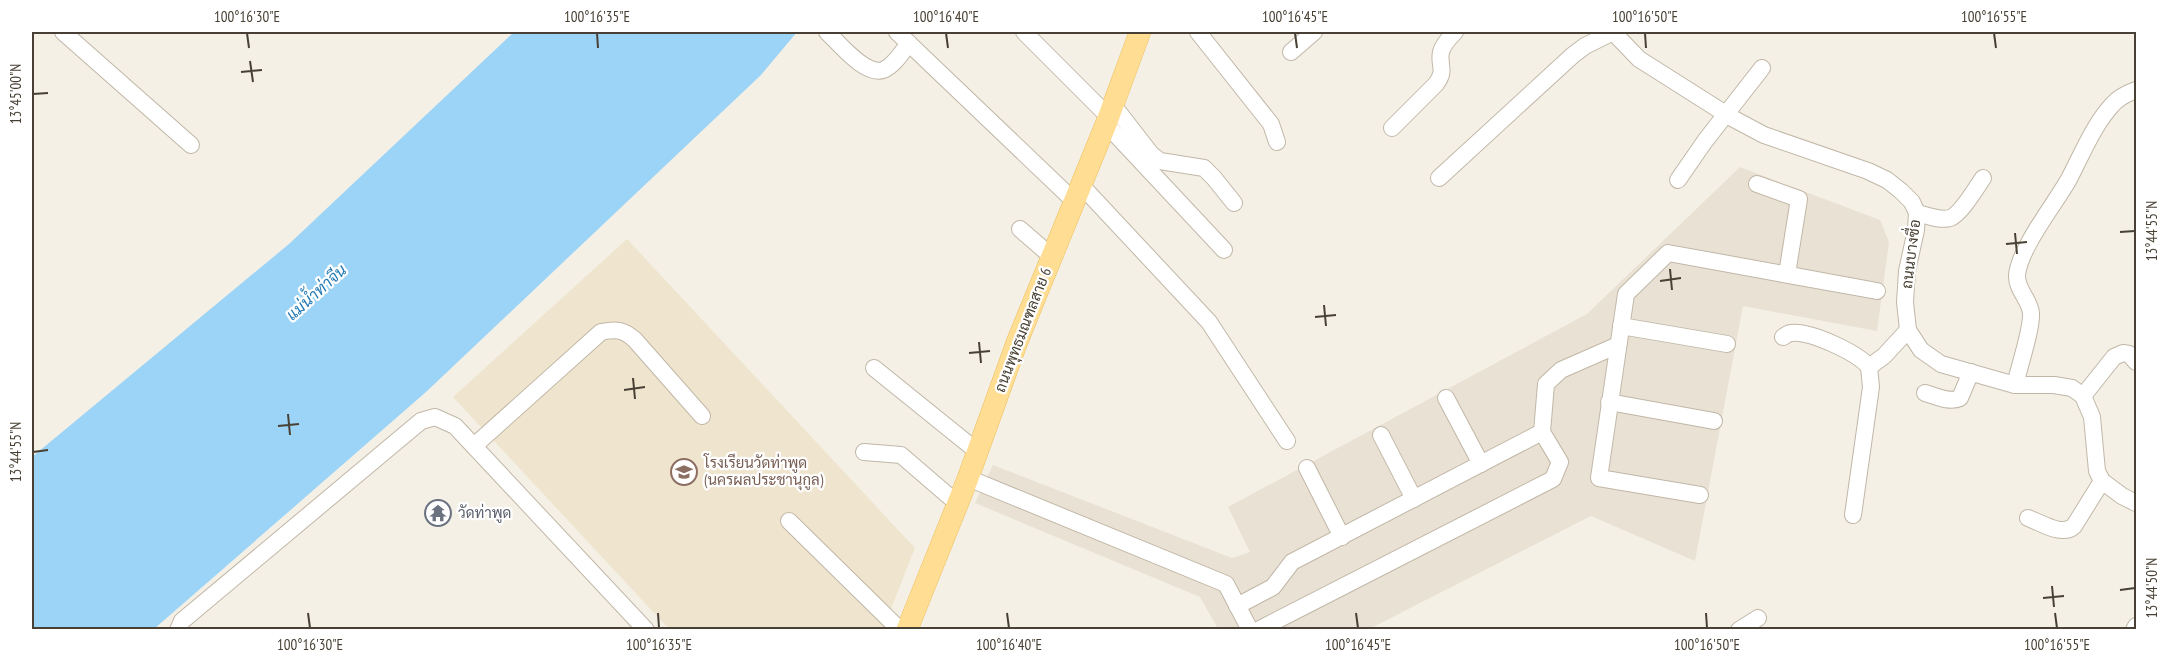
<svg xmlns="http://www.w3.org/2000/svg" width="2168" height="661" font-family="'PT Sans Narrow',Sarabun,sans-serif">
  <rect width="100%" height="100%" fill="#f4f0e6"/>
  <path fill="#e9e1d3" d="M1740 167 1880 220 1889 242 1877 331 1743 306 1695 561 1591 516 1369 629H1218L1200 597 975 503 993 465 1232 558 1250 552 1228 507 1587 314Z"/>
  <path fill="#efe5ce" d="M627 239 915 548 883 629H669L453 397Z"/>
  <path fill="#9cd4f7" d="M514 32H797L761 75 426 392 154 629H32V457L289 244Z"/>
  <g fill="none" stroke-linecap="round" stroke-linejoin="round">
    <defs>
      <g id="minor">
        <path d="M63 32 191 145"/>
        <path d="M827 32C839 43 865 76 883 70 894 66 902 52 909 43"/>
        <path d="M897 32 1073 200"/>
        <path d="M1024 32 1108 116"/>
        <path d="M1198 32 1271 124 1277 142"/>
        <path d="M1613 32 1639 59 1732 118 1764 135 1868 171 1887 180 1901 191 1912 202 1917 213 1916 230 1907 271 1905 302 1908 330 1921 350 1941 364 2015 385H2054L2072 388 2083 396 2092 417 2097 471 2102 481 2122 496 2136 503"/>
        <path d="M1291 52 1314 32"/>
        <path d="M1113 105 1151 154 1160 161 1204 168 1214 178 1234 203"/>
        <path d="M1106 124 1224 250"/>
        <path d="M1392 128 1436 84C1447 69 1438 66 1441 52 1443 44 1450 37 1455 32"/>
        <path d="M1439 178 1573 55 1585 46 1613 32"/>
        <path d="M1678 180 1705 141 1762 68"/>
        <path d="M1080 184 1209 322 1287 441"/>
        <path d="M1757 184 1799 199 1787 274"/>
        <path d="M1917 213C1926 215 1940 221 1950 218 1960 215 1977 187 1983 178"/>
        <path d="M1020 229 1051 256"/>
        <path d="M1621 326 1727 344"/>
        <path d="M1783 337C1785 336 1788 333 1791 333 1809 330 1858 353 1869 367L1871 387 1853 515"/>
        <path d="M1869 367 1884 356 1908 330"/>
        <path d="M874 368 978 452"/>
        <path d="M2015 385C2019 367 2032 329 2031 313 2030 300 2016 289 2017 275 2020 247 2055 204 2069 179 2082 154 2094 124 2113 104 2119 97 2128 93 2136 90"/>
        <path d="M1925 393C1936 396 1949 403 1960 398L1971 372"/>
        <path d="M2083 396 2114 357 2123 353 2129 354 2136 362"/>
        <path d="M1446 398 1481 464"/>
        <path d="M1609 402 1714 421"/>
        <path d="M1381 435 1414 499"/>
        <path d="M474 446 601 332C616 329 623 329 635 340L702 416"/>
        <path d="M864 452 901 455 958 504"/>
        <path d="M1307 468 1342 537"/>
        <path d="M968 478 1226 584 1250 630"/>
        <path d="M1700 495 1599 478 1626 294 1668 253 1877 291"/>
        <path d="M2028 518C2042 523 2062 537 2074 526L2102 481"/>
        <path d="M789 521 900 630"/>
        <path d="M1237 606 1273 587 1292 562 1542 432"/>
        <path d="M178 630 182 621 421 421 435 417 455 426 646 630"/>
        <path d="M1258 630 1553 479 1560 462 1542 432 1546 384 1561 370 1618 345"/>
        <path d="M1739 630 1758 618"/>
        <path d="M2134 630 2136 626"/>
      </g>
      <path id="major" d="M907 630 968 478 1017 342 1106 124 1140 32"/>
    </defs>
    <use href="#minor" stroke="#c1b7a7" stroke-width="18"/>
    <use href="#major" stroke="#eebe5a" stroke-width="22"/>
    <use href="#minor" stroke="#fff" stroke-width="16"/>
    <use href="#major" stroke="#ffde94" stroke-width="21"/>
  </g>
  <path fill="none" stroke="#484034" stroke-width="2" d="M247 33 249 48M597 33 598 48M946 33 948 48M1295 33 1297 48M1645 33 1646 48M1994 33 1996 48M250 61 253 82M241 72 262 70M33 94 48 93M2120 232 2135 231M2015 233 2017 254M2006 244 2027 242M1670 269 1672 290M1660 281 1681 278M1324 305 1326 326M1315 317 1336 315M979 342 981 363M969 353 990 351M633 378 635 399M624 390 645 387M288 414 290 435M278 426 299 424M33 452 48 450M2052 586 2054 607M2120 590 2135 588M2043 598 2064 596M308 613 310 628M658 613 659 628M1007 613 1009 628M1356 613 1358 628M1706 613 1707 628M2055 613 2057 628"/>
  <defs>
    <symbol id="school-ring" viewBox="-11 -11 22 22"><circle r="9.5" fill="#fff" stroke="#8d6e63" stroke-width="1.5"/><path d="M0-5L7-2L0 1L-7-2ZM-4 1L0 2.5L4 1V4Q0 6-4 4Z" fill="#8d6e63"/></symbol>
    <symbol id="temple-ring" viewBox="-11 -11 22 22"><circle r="9.5" fill="#fff" stroke="#6b7280" stroke-width="1.5"/><path d="M0-6L5-2H3V0L6.5 2.5H4V6H1.5V3h-3V6H-4V2.5H-6.5L-3 0V-2H-5Z" fill="#6b7280"/></symbol>
  </defs>
  <g fill-rule="evenodd">
    <use href="#school-ring" x="669" y="457" width="30" height="30"/>
    <use href="#temple-ring" x="423" y="498" width="30" height="30"/>
  </g>
  <g text-anchor="middle" stroke-width="4.5" stroke-linejoin="round" paint-order="stroke">
    <g font-size="15" fill="#484034" stroke="#fff">
      <text transform="translate(1911 254) rotate(-83)" y="5">ถนนบางซื่อ</text>
      <text transform="translate(1023 330) rotate(-69)" y="5">ถนนพุทธมณฑลสาย 6</text>
    </g>
    <g font-size="15" fill="#785e54" stroke="#fff" text-anchor="start">
      <text x="704" y="468">โรงเรียนวัดท่าพูด<tspan x="704" dy="17">(นครผลประชานุกูล)</tspan></text>
    </g>
    <g font-size="15" fill="#5b616d" stroke="#fff" text-anchor="start">
      <text x="458" y="518">วัดท่าพูด</text>
    </g>
    <g font-size="16" font-style="italic" fill="#237ab4" stroke="#fff">
      <text transform="translate(316 292) rotate(-42)" y="6">แม่น้ำท่าจีน</text>
    </g>
  </g>
  <rect width="2168" height="661" fill="none" stroke="#ffffff" stroke-width="66"/>
  <rect x="33" y="33" width="2102" height="595" fill="none" stroke="#484034" stroke-width="2"/>
  <g font-size="15" text-anchor="middle" fill="#484034">
    <text x="247" y="22">100°16'30"E</text>
    <text x="597" y="22">100°16'35"E</text>
    <text x="946" y="22">100°16'40"E</text>
    <text x="1295" y="22">100°16'45"E</text>
    <text x="1645" y="22">100°16'50"E</text>
    <text x="1994" y="22">100°16'55"E</text>
    <text transform="translate(16 94) rotate(-90)" y="5">13°45'00"N</text>
    <text transform="translate(2152 231) rotate(-90)" y="5">13°44'55"N</text>
    <text transform="translate(16 452) rotate(-90)" y="5">13°44'55"N</text>
    <text transform="translate(2152 588) rotate(-90)" y="5">13°44'50"N</text>
    <text x="310" y="650">100°16'30"E</text>
    <text x="659" y="650">100°16'35"E</text>
    <text x="1009" y="650">100°16'40"E</text>
    <text x="1358" y="650">100°16'45"E</text>
    <text x="1707" y="650">100°16'50"E</text>
    <text x="2057" y="650">100°16'55"E</text>
  </g>
</svg>
